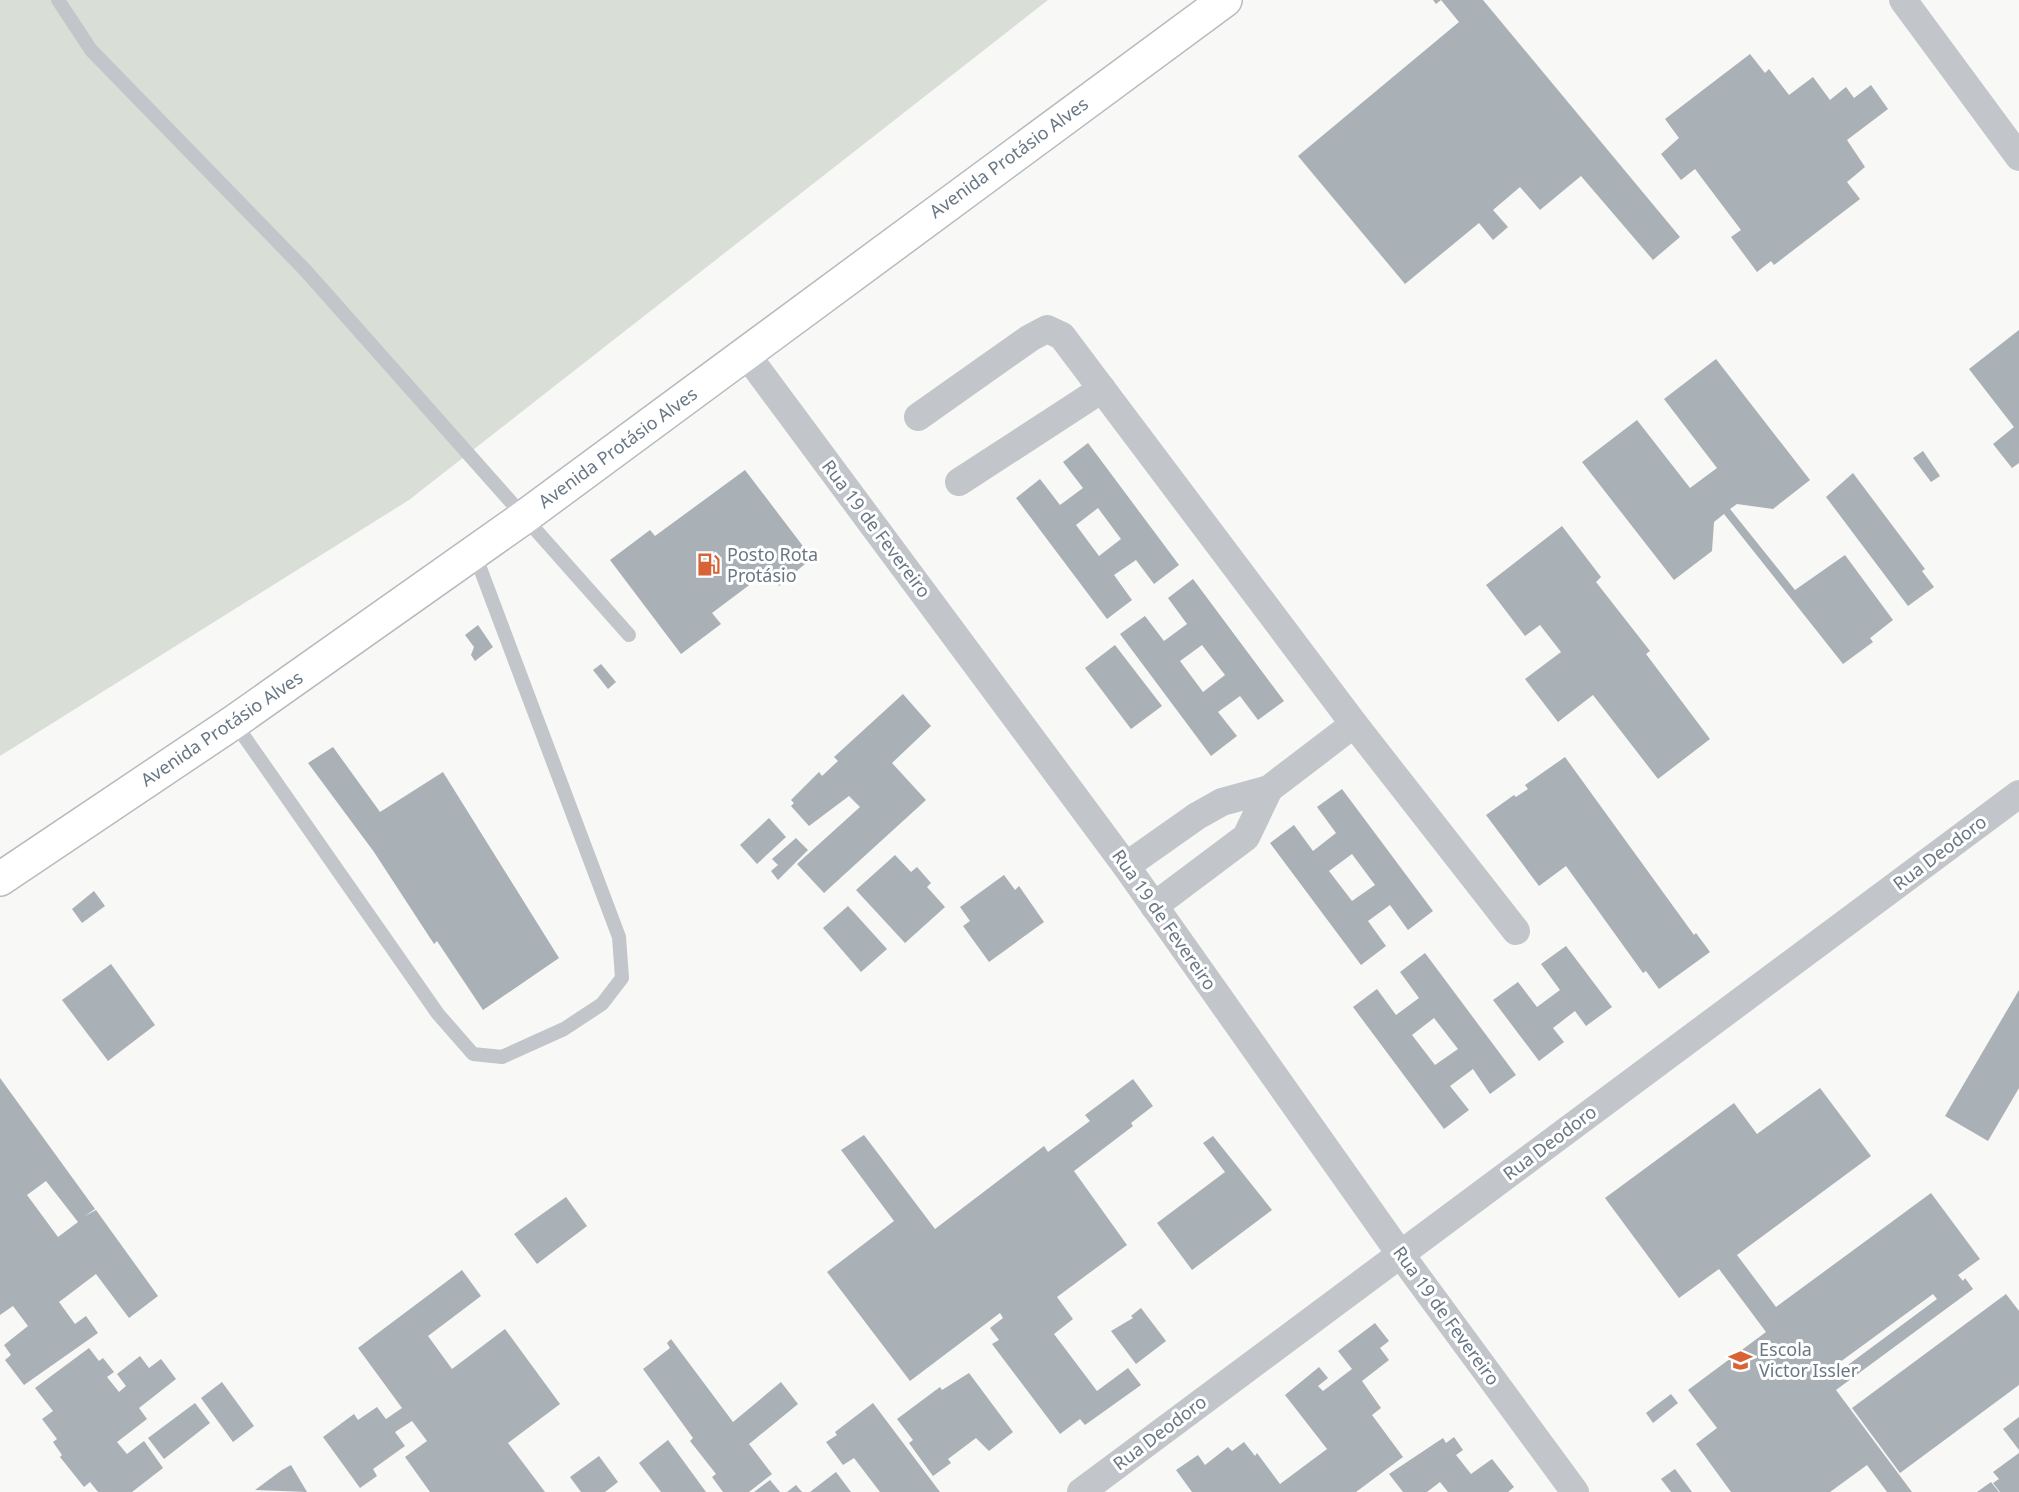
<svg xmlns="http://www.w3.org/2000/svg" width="2019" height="1492" font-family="'Noto Sans',sans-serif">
  <rect width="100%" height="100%" fill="#f8f8f6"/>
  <path fill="#d9dfd7" d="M0 0H1048L409 500 0 756Z"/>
  <g fill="#a9b0b6" fill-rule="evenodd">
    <path d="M1433 0H1483L1680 237 1653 260 1581 176 1540 210 1520 187 1493 210 1508 227 1493 240 1479 223 1405 284 1298 156 1459 22 1441 0 1436 4Z"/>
    <path d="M1750 54 1765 73 1769 69 1789 95 1813 77 1830 100 1846 87 1854 98 1871 85 1888 109 1847 140 1865 167 1847 182 1860 199 1774 265 1771 261 1757 272 1731 237 1741 230 1695 169 1681 180 1661 154 1679 138 1665 119Z"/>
    <path d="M2019 330V463L2012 468 1993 444 2014 427 1969 369Z"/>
    <path d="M1716 359 1810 480 1773 509 1737 504 1730 509 1795 590 1845 555 1893 620 1870 638 1873 642 1843 664 1724 514 1714 522 1712 551 1674 580 1582 462 1637 420 1690 488 1717 468 1664 399Z"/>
    <path d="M1088 443 1179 565 1154 584 1136 560 1114 575 1132 600 1107 619 1016 498 1040 479 1060 505 1083 488 1063 462ZM1098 508 1121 539 1099 556 1076 525Z"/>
    <path d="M1923 451 1940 476 1931 482 1913 458Z"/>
    <path d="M745 470 812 558 779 586 768 571 712 613 721 624 681 654 610 560 650 530 655 536Z"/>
    <path d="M1853 473 1925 569 1922 571 1934 587 1908 606 1826 497Z"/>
    <path d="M1562 526 1601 577 1596 582 1650 651 1646 654 1710 739 1658 779 1593 695 1558 722 1525 679 1561 652 1540 625 1525 636 1486 585Z"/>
    <path d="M1193 579 1284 701 1258 720 1240 696 1218 712 1237 736 1211 756 1120 634 1145 616 1164 641 1187 624 1168 598ZM1202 645 1225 675 1203 692 1180 661Z"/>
    <path d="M478 625 493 647 475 661 471 655 474 647 465 635Z"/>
    <path d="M1115 645 1162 706 1131 729 1085 668Z"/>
    <path d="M601 664 616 682 608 689 593 670Z"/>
    <path d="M903 694 931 726 892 763 926 800 824 893 797 864 860 807 849 796 809 826 791 806 794 803 791 800 819 772 822 776 838 761 834 757Z"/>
    <path d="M333 747 380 812 443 772 559 958 483 1010 437 941 434 944 374 852 308 763Z"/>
    <path d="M1565 757 1694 935 1696 933 1710 952 1659 989 1646 971 1643 973 1566 866 1539 886 1486 815 1514 795 1516 797 1528 789 1525 785Z"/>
    <path d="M1342 789 1433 911 1408 930 1390 905 1368 921 1386 946 1361 965 1270 843 1294 825 1313 851 1336 833 1317 807ZM1352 854 1375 885 1352 901 1329 871Z"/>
    <path d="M769 818 786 837 757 864 740 845Z"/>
    <path d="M796 838 808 850 778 880 771 871 778 865 772 859Z"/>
    <path d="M895 855 911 872 917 867 931 883 927 887 945 907 905 943 856 890Z"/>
    <path d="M1004 875 1015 890 1019 886 1044 922 989 962 963 926 970 921 960 907Z"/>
    <path d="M94 891 105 906 82 923 72 909Z"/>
    <path d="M848 906 887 949 861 972 823 928Z"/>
    <path d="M1566 946 1612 1007 1586 1026 1575 1011 1553 1028 1564 1042 1539 1061 1493 1000 1518 982 1537 1007 1560 990 1541 964Z"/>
    <path d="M1425 953 1516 1075 1490 1094 1473 1069 1450 1086 1469 1110 1444 1129 1353 1007 1377 989 1396 1015 1419 998 1400 972ZM1434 1018 1458 1049 1435 1065 1412 1035Z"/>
    <path d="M111 964 155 1025 108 1061 62 1000Z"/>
    <path d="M2019 990V1088L1988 1141 1945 1116Z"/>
    <path d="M0 1078 95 1209 85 1216 96 1210 158 1296 129 1318 96 1274 59 1302 75 1324 86 1316 98 1333 24 1385 5 1360 11 1355 4 1345 28 1326 13 1306 0 1315ZM46 1181 78 1222 58 1237 27 1195Z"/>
    <path d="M1133 1079 1153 1106 1131 1123 1133 1126 1074 1171 1127 1245 1057 1297 1073 1319 1054 1334 1097 1391 1128 1368 1141 1385 1085 1425 1080 1419 1060 1434 992 1344 999 1340 990 1328 1003 1318 1000 1313 910 1381 827 1272 894 1221 841 1150 864 1135 935 1229 1044 1146 1048 1152 1090 1121 1085 1115Z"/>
    <path d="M1820 1088 1871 1156 1737 1255 1776 1307 1931 1193 1980 1259 1958 1275 1963 1281 1965 1278 1973 1289 1836 1390 1912 1492H1887L1867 1465 1830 1492H1731L1696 1444 1717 1428 1688 1390 1766 1332 1719 1269 1679 1298 1605 1198 1734 1103 1757 1134ZM1933 1294 1937 1299 1829 1379 1825 1373Z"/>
    <path d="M1213 1136 1272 1210 1192 1270 1157 1223 1225 1172 1203 1143Z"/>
    <path d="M566 1197 587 1226 537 1264 514 1234Z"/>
    <path d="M462 1270 481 1296 428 1336 452 1369 505 1329 560 1404 508 1443 545 1492H430L405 1457 427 1441 412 1421 395 1432 405 1446 373 1469 377 1476 360 1488 323 1437 354 1414 358 1420 377 1407 386 1419 402 1408 358 1348Z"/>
    <path d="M2006 1294 2019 1311V1385L1900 1473 1852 1408Z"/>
    <path d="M1141 1308 1166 1341 1136 1364 1111 1331 1133 1318 1131 1316Z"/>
    <path d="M1375 1323 1389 1341 1380 1348 1389 1360 1362 1381 1381 1408 1372 1415 1403 1457 1356 1492H1192L1176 1470 1198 1455 1205 1465 1228 1447 1232 1451 1244 1442 1255 1456 1257 1453 1280 1484 1327 1449 1285 1395 1319 1367 1328 1378 1318 1386 1323 1391 1352 1369 1338 1351Z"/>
    <path d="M671 1339 733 1422 781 1382 798 1404 749 1444 772 1474 749 1492H723L712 1477 716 1474 690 1441 693 1438 643 1369 670 1348 667 1343Z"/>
    <path d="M89 1348 99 1361 103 1358 114 1372 107 1377 119 1392 126 1386 117 1374 140 1356 149 1368 161 1359 176 1379 139 1408 147 1419 117 1442 127 1454 144 1441 163 1468 132 1492H98L90 1482 84 1487 60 1457 62 1455 53 1442 57 1439 42 1419 53 1411 35 1388Z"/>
    <path d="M969 1373 1013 1432 989 1451 976 1438 948 1459 951 1463 933 1476 909 1443 913 1440 897 1419 940 1387 942 1390Z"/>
    <path d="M222 1382 254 1426 233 1442 201 1398Z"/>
    <path d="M1671 1394 1678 1403 1653 1423 1646 1413Z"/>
    <path d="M195 1403 210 1423 164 1459 148 1438Z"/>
    <path d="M873 1403 940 1492H880L854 1458 843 1465 826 1442 837 1435 835 1432Z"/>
    <path d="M2019 1417V1450L2003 1429Z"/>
    <path d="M1454 1437 1463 1450 1456 1455 1471 1474 1492 1459 1514 1487 1508 1492H1448L1440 1482 1427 1492H1403L1389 1474 1443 1438 1446 1443Z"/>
    <path d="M668 1440 706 1492H661L639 1463Z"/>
    <path d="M2019 1453V1492H2000L1993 1483 1999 1479 1993 1472Z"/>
    <path d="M599 1456 618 1482 605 1492H581L570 1477Z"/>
    <path d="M291 1465 307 1492 255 1490 282 1470Z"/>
    <path d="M1675 1469 1692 1492H1671L1661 1479Z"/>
    <path d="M836 1472 851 1492H810Z"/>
    <path d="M770 1480 780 1492H754Z"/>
    <path d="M1991 1482 1999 1492H1977Z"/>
    <path d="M796 1485 802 1492H787Z"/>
  </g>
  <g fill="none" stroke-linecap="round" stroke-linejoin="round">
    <defs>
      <path id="primary" d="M0 879 234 722 523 518 1225 0"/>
    </defs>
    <use href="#primary" stroke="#b7bbbf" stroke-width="36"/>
    <g stroke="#c2c5c9" stroke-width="14">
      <path d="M58 0 91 50 306 271 629 635"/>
      <path d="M234 722 438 1014 473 1054 502 1057 564 1029 602 1004 622 978 619 937 474 552"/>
    </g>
    <g stroke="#c2c5c9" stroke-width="28">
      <path d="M1903 0 2019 157"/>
      <path d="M746 354 1126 866 1401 1255 1575 1492"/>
      <path d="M918 417 1030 338 1047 329 1062 336 1354 724 1516 931"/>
      <path d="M959 482 1102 389"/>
      <path d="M1126 866 1197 816 1222 802 1269 789 1354 724"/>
      <path d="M1154 906 1246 837 1269 789"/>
      <path d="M1081 1492 2019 794"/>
    </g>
    <use href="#primary" stroke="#fff" stroke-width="33"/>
  </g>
  <defs>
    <symbol id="fuel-bare" viewBox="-9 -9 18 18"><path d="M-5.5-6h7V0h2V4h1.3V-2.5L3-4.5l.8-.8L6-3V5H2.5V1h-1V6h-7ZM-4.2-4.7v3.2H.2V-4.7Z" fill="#d86336" stroke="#fff" stroke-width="2.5" paint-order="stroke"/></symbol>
    <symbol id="school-bare" viewBox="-9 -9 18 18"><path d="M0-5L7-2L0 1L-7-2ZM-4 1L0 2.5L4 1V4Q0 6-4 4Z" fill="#d86336" stroke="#fff" stroke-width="2.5" paint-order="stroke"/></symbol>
  </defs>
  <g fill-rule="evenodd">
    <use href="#fuel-bare" x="692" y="548" width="33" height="33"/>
    <use href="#school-bare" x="1724" y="1344" width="33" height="33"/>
  </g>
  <g text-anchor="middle" stroke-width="6" stroke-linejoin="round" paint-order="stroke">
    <g font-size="18" fill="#697785" stroke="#fff">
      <text transform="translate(1009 158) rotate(-36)" y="6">Avenida Protásio Alves</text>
      <text transform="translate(618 448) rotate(-36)" y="6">Avenida Protásio Alves</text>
      <text transform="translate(876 529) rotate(53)" y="6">Rua 19 de Fevereiro</text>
      <text transform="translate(222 729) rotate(-34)" y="6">Avenida Protásio Alves</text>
      <text transform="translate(1940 853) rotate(-37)" y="6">Rua Deodoro</text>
      <text transform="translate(1164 920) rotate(55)" y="6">Rua 19 de Fevereiro</text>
      <text transform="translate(1550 1143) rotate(-37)" y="6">Rua Deodoro</text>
      <text transform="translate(1446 1316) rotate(54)" y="6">Rua 19 de Fevereiro</text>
      <text transform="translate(1160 1433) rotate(-37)" y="6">Rua Deodoro</text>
    </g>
    <g font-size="18" fill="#697785" stroke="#fff" text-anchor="start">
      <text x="727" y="561">Posto Rota<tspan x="727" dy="21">Protásio</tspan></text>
      <text x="1759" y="1356">Escola<tspan x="1759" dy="21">Victor Issler</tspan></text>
    </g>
  </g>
</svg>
